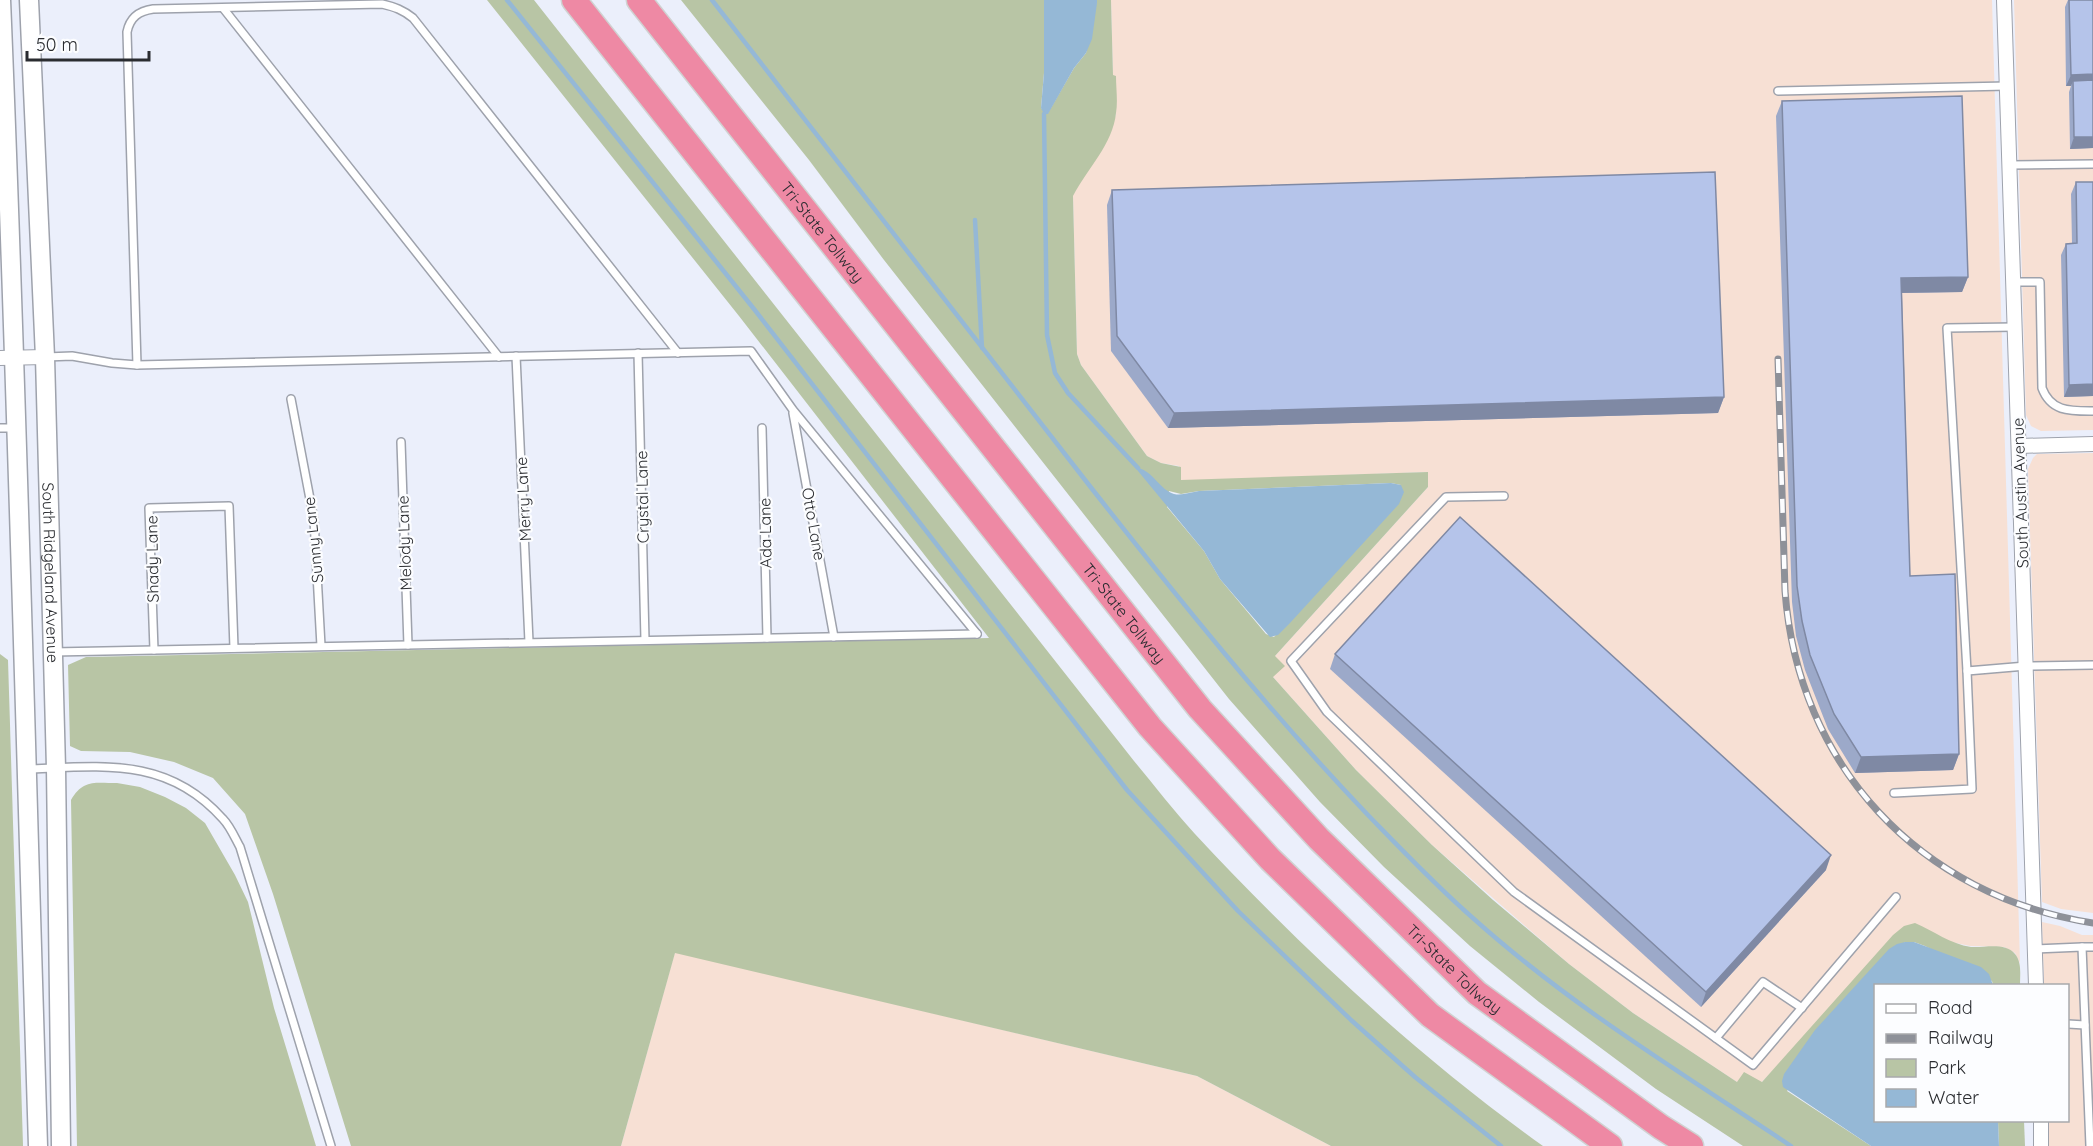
<svg xmlns="http://www.w3.org/2000/svg" width="2093" height="1146" font-family="Quicksand,sans-serif">
  <rect width="100%" height="100%" fill="#ebeffb"/>
  <g fill="#f7e0d4">
    <path d="M1111 0H1992L2020 963 2015 953 2004 947 1970 946 1951 942 1915 924 1752 1092 1633 1013 1569 964 1432 845 1356 770 1273 677 1275 656 1428 487V472L1181 481 1179 466 1161 463 1147 456 1081 365 1077 354 1073 195 1082 179 1097 157 1110 133 1116 114V76H1113Z"/>
    <path d="M2014 0H2093V430L2041 431 2031 426 2026 415Z"/>
    <path d="M2093 453V913L2061 909 2042 902 2028 469 2033 458 2037 454Z"/>
    <path d="M2042 922 2060 926 2082 935H2093V1146H2048L2047 1121 2068 1120V986L2044 985Z"/>
    <path d="M675 952 1197 1076 1331 1146H621Z"/>
  </g>
  <g fill="#b8c5a5" fill-rule="evenodd">
    <path d="M487 0H534L1134 761C1154 785 1174 811 1195 834 1301 948 1417 1056 1543 1146H1331L1197 1076 675 953 621 1146H351L273 894 245 814 213 778 174 762 130 752 81 751 70 746 68 665 86 657 989 638 739 316Z"/>
    <path d="M681 0H1044V73L1041 108 1048 113 1074 68 1086 53 1097 0H1111L1113 75 1116 76C1116 88 1118 101 1116 113 1113 144 1087 169 1073 196L1077 354 1081 365 1147 456 1161 463 1181 467V480L1428 472V487L1275 656 1285 666 1273 677 1356 770 1432 845 1493 900 1569 964 1633 1013 1737 1082 1744 1072 1762 1082 1893 935 1904 926 1915 923C1934 931 1950 944 1971 947 1985 948 2005 942 2015 954 2022 962 2020 975 2020 985H1993L1992 981 1925 946 1914 942H1905L1787 1091 1871 1146H1743L1656 1089 1539 1002 1470 946 1384 867 1320 802 1229 699 884 260 809 160ZM1391 483 1401 485 1274 637 1266 634 1220 579 1204 551 1167 507 1169 491 1181 494 1199 491Z"/>
    <path d="M0 654 8 660 23 1146H0Z"/>
    <path d="M117 783 140 787 165 797 186 808 205 823 235 875 248 902 274 1008 316 1146H77L71 800C83 779 95 783 117 783Z"/>
    <path d="M1998 1121H2024L2025 1146H1999Z"/>
  </g>
  <g fill="#95b8d6">
    <path d="M1044 0H1097V3L1092 39 1086 53 1074 68 1048 114H1044L1041 108 1044 73Z"/>
    <path d="M1138 468C1153 471 1160 490 1174 494 1182 496 1191 492 1199 491L1391 483 1401 485 1404 492 1399 504 1290 623 1278 635 1270 637 1220 579 1204 551 1138 471Z"/>
    <path d="M1905 942H1914L1981 967 1989 974 1993 985 1876 986V1120L1998 1121 1999 1146H1871L1783 1087 1782 1081 1784 1074 1815 1030 1889 949 1897 944Z"/>
  </g>
  <g fill="none" stroke-linecap="round" stroke-linejoin="round">
    <g stroke="#95b8d6" stroke-width="4.5">
      <path d="M507 0 754 309 1127 790 1238 911 1351 1020 1415 1077 1501 1146"/>
      <path d="M712 0C837 162 962 324 1089 485 1177 597 1267 709 1366 813 1401 849 1436 886 1474 919 1571 1006 1683 1074 1791 1146"/>
      <path d="M1044 114 1047 335 1055 373 1068 393 1138 468"/>
      <path d="M975 220 982 348"/>
    </g>
    <defs>
      <g id="service">
        <path d="M223 8 499 357"/>
        <path d="M1778 91 2007 86"/>
        <path d="M2010 165 2093 164"/>
        <path d="M2013 282H2040L2042 388C2051 412 2070 411 2093 411"/>
        <path d="M2015 327 1947 328 1967 671 2026 666 2093 665"/>
        <path d="M638 353 645 640"/>
        <path d="M516 356 529 642"/>
        <path d="M46 357 72 356 112 363 137 365 751 351 793 410 977 634"/>
        <path d="M137 365 127 32C130 17 139 11 153 9L382 4C395 7 403 10 413 18L678 353"/>
        <path d="M291 399 314 520 321 646"/>
        <path d="M793 413 834 637"/>
        <path d="M0 428H14"/>
        <path d="M762 428 767 638"/>
        <path d="M401 442 408 645"/>
        <path d="M1504 496 1446 497 1291 661 1327 712 1514 892 1753 1065 1896 897"/>
        <path d="M154 650 149 508 229 506 234 648"/>
        <path d="M53 652 977 634"/>
        <path d="M29 769C104 766 168 757 223 819 230 826 235 838 240 847L331 1146"/>
        <path d="M1894 793 1972 789 1967 671"/>
        <path d="M2082 947H2093"/>
        <path d="M2035 949 2082 947 2090 1146"/>
        <path d="M2068 1024 2085 1025"/>
        <path d="M1716 1038 1763 982 1802 1008"/>
      </g>
      <g id="minor">
        <path d="M2004 0 2036 986"/>
        <path d="M0 358 45 357"/>
        <path d="M2019 446 2093 444"/>
        <path d="M2041 1120V1146"/>
      </g>
      <g id="secondary">
        <path d="M1 0C17 382 26 764 38 1146"/>
        <path id="s1" d="M29 0 45 357 56 768 61 1146"/>
      </g>
      <g id="motorway">
        <path d="M574 0 1150 727 1270 859 1430 1015 1610 1146"/>
        <path id="s2" d="M639 0 1200 709 1319 839 1477 993 1661 1127 1691 1146"/>
      </g>
    </defs>
    <use href="#service" stroke="#9ea2ac" stroke-width="10"/>
    <use href="#minor" stroke="#9ea2ac" stroke-width="16"/>
    <use href="#secondary" stroke="#9ea2ac" stroke-width="21"/>
    <use href="#motorway" stroke="#d0d1d1" stroke-width="27"/>
    <use href="#service" stroke="#fff" stroke-width="7"/>
    <use href="#minor" stroke="#fff" stroke-width="14"/>
    <use href="#secondary" stroke="#fff" stroke-width="18"/>
    <use href="#motorway" stroke="#ee89a4" stroke-width="24"/>
    <defs>
      <path id="rail" d="M1778 359 1785 591C1798 766 1920 896 2093 923"/>
    </defs>
    <use href="#rail" stroke="#8e9199" stroke-width="7"/>
    <use href="#rail" stroke="#fcfdff" stroke-width="4.5" stroke-dasharray="14" stroke-linecap="butt"/>
  </g>
  <g fill="#9ca9c9">
    <path d="M2068 0H2093V148L2070 149 2069 92 2071 86H2066L2065 7Z"/>
    <path d="M1782 101 1968 277 1962 292 1902 293 1910 576 1959 754 1953 770 1855 773 1828 729 1805 670 1796 636 1792 602 1776 116Z"/>
    <path d="M2076 182 2093 396 2064 397 2061 255 2066 244 2072 243 2071 194Z"/>
    <path d="M1112 190 1724 397 1718 413 1168 428 1111 351 1107 205Z"/>
    <path d="M1335 654 1826 870 1701 1007 1330 669Z"/>
  </g>
  <g fill="#7f89a4">
    <path d="M2093 74V86L2073 81 2071 86H2066L2071 75Z"/>
    <path d="M2074 137H2093V148L2070 149Z"/>
    <path d="M1968 277 1962 292 1896 293 1901 278Z"/>
    <path d="M2093 384V396L2064 397 2069 385Z"/>
    <path d="M1724 397 1718 413 1168 428 1174 413Z"/>
    <path d="M1959 754 1953 770 1855 773 1861 757Z"/>
    <path d="M1831 855 1826 870 1701 1007 1706 992Z"/>
  </g>
  <g fill="#b5c4ea" stroke="#7f89a4" stroke-width="1.5">
    <path d="M2069 0H2093V74L2071 75Z"/>
    <path d="M2093 80V137H2074L2073 81Z"/>
    <path d="M1962 96 1968 277 1901 278 1910 576 1955 574 1959 754 1861 757 1834 714 1810 655 1802 621 1797 586 1782 101Z"/>
    <path d="M1715 172 1724 397 1174 413 1117 336 1112 190Z"/>
    <path d="M2076 182H2093V384L2069 385 2066 244 2077 243Z"/>
    <path d="M1460 517 1831 855 1706 992 1335 654Z"/>
  </g>
  <g text-anchor="middle" stroke-width="4.5" stroke-linejoin="round" paint-order="stroke">
    <g font-size="16" fill="#2a2c30" stroke="#fcfdff">
      <text dy="6" stroke="none"><textPath href="#s2" startOffset="296">Tri-State Tollway</textPath></text>
      <text transform="translate(2020 493) rotate(-92)" y="6">South Austin Avenue</text>
      <text transform="translate(642 497) rotate(-91)" y="6">Crystal Lane</text>
      <text transform="translate(523 499) rotate(-93)" y="6">Merry Lane</text>
      <text transform="translate(814 524) rotate(80)" y="6">Otto Lane</text>
      <text transform="translate(765 533) rotate(-91)" y="6">Ada Lane</text>
      <text transform="translate(313 540) rotate(-96)" y="6">Sunny Lane</text>
      <text transform="translate(404 543) rotate(-92)" y="6">Melody Lane</text>
      <text transform="translate(152 559) rotate(-91)" y="6">Shady Lane</text>
      <text dy="6" stroke="none"><textPath href="#s1" startOffset="573">South Ridgeland Avenue</textPath></text>
      <text dy="6" stroke="none"><textPath href="#s2" startOffset="782">Tri-State Tollway</textPath></text>
      <text dy="6" stroke="none"><textPath href="#s2" startOffset="1268">Tri-State Tollway</textPath></text>
    </g>
  </g>
  <rect x="1874" y="984" width="195" height="138" fill="#fcfdff" stroke="#a8a9ac" stroke-width="1.5"/>
  <rect x="1886" y="1004" width="30" height="9" fill="#ffffff" stroke="#a8a9ac" stroke-width="1.5"/>
  <text x="1928" y="1014" font-size="18" fill="#2a2c30">Road</text>
  <rect x="1886" y="1034" width="30" height="9" fill="#8e9199" stroke="#a8a9ac" stroke-width="1.5"/>
  <text x="1928" y="1044" font-size="18" fill="#2a2c30">Railway</text>
  <rect x="1886" y="1059" width="30" height="18" fill="#b8c5a5" stroke="#a8a9ac" stroke-width="1.5"/>
  <text x="1928" y="1074" font-size="18" fill="#2a2c30">Park</text>
  <rect x="1886" y="1089" width="30" height="18" fill="#95b8d6" stroke="#a8a9ac" stroke-width="1.5"/>
  <text x="1928" y="1104" font-size="18" fill="#2a2c30">Water</text>
  <path d="M27 51v9h122v-9" fill="none" stroke="#2a2c30" stroke-width="3"/>
  <text x="36" y="51" font-size="18" fill="#2a2c30" stroke="#fcfdff" stroke-width="4.5" paint-order="stroke">50 m</text>
</svg>
